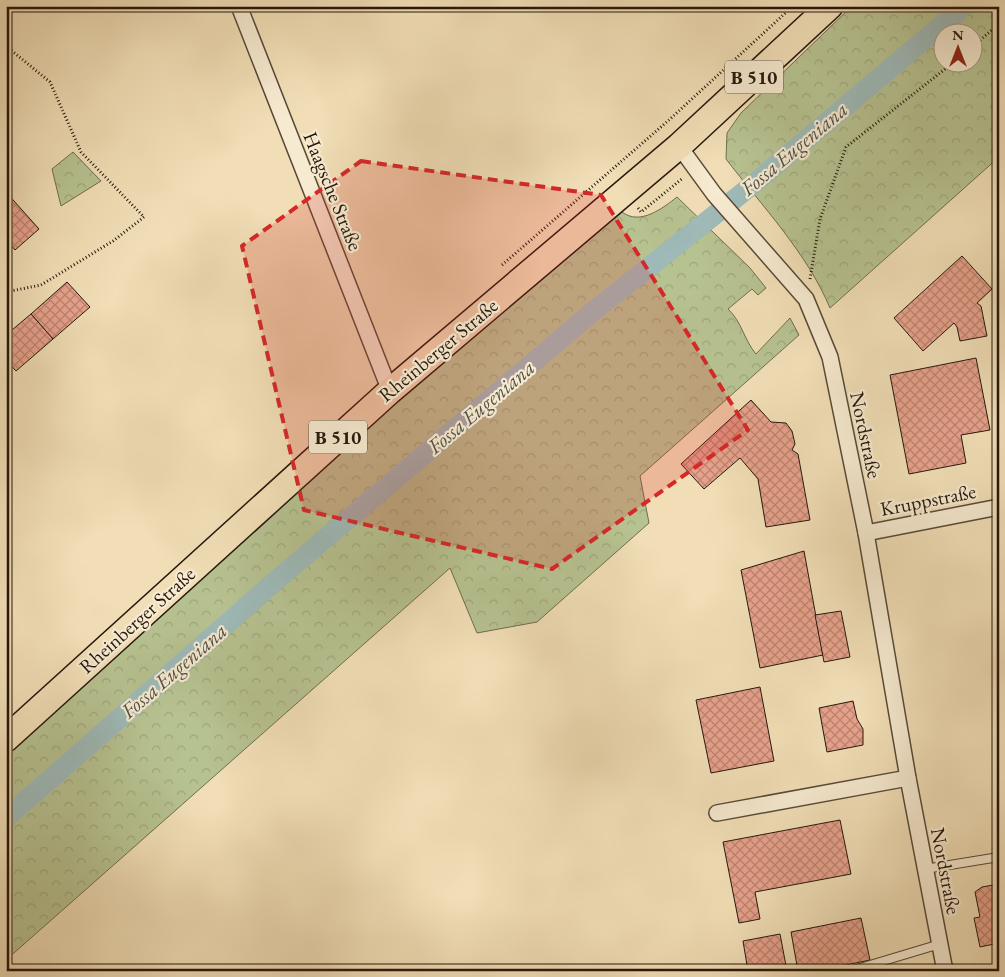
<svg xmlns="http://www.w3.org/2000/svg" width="1005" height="977" font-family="'EB Garamond',serif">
  <defs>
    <pattern id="forest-crowns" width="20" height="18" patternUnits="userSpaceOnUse" patternTransform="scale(1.25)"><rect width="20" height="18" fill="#b7c291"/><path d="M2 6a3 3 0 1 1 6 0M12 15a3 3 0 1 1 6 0" fill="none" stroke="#9da67c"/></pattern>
    <pattern id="building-cross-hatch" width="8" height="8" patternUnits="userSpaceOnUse" patternTransform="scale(1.25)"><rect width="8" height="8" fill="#e8a28c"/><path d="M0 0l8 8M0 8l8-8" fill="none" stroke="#bc8371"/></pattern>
  </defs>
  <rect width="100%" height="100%" fill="#f1deb6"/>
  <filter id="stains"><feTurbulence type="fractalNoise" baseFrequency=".004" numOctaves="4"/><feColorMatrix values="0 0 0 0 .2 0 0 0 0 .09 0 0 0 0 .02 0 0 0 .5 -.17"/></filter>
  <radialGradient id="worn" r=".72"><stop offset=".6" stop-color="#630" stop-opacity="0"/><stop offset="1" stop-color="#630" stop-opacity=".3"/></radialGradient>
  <g fill="url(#forest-crowns)" stroke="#6e6c4f" fill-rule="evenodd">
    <path d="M852 6H999V157L830 308C807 253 762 206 726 159L727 133 741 113ZM942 32H972V62H942Z"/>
    <path d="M73 152 101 181 61 206 52 169Z"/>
    <path d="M677 197 750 268 766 288 758 295 752 289 728 309C742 322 744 340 756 354L790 318 799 335 640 476 649 523 537 622 477 633 450 568 6 960V750L395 402 622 212C640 226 663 208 677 197Z"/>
  </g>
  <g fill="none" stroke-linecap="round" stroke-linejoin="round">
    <path stroke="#9ebab8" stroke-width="20" d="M6 818 280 577 590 314 756 182 964 6"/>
  </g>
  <g fill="url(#building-cross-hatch)" stroke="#25170d">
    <path d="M996 181H999V201H994Z"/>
    <path d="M6 192 39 229 15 250 6 239Z"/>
    <path d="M962 256 992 289 977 303 981 306 987 336 960 341 957 327 954 323 923 351 894 318Z"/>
    <path d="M67 282 90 307 53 339 31 314Z"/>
    <path d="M31 314 53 339 16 371 6 360V335Z"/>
    <path d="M976 358 990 430 961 435 966 463 909 474 890 375Z"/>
    <path d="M751 400 771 422 786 423 792 431 795 444 792 450 798 454 810 520 766 527 758 479 740 458 704 489 681 464Z"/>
    <path d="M804 551 823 655 760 668 741 570Z"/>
    <path d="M841 611 850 657 824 662 815 615Z"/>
    <path d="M760 687 774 761 711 773 696 700Z"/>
    <path d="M853 701 857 719 863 729V745L827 752 819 708Z"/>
    <path d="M840 820 851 874 755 892 760 919 739 923 723 842Z"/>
    <path d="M999 884V943L980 947 974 918 980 917 975 892 982 887Z"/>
    <path d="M861 918 870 960 817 971H798L791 932Z"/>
    <path d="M780 934 787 971H748L743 941Z"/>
  </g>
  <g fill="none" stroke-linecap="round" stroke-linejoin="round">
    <defs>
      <g id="lane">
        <path d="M925 869 999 857"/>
        <path d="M850 971 940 944"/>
      </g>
      <g id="street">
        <path d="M239 6 390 391"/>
        <path d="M679 146 714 194 806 299 830 357 866 533 908 778 945 971"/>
        <path d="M866 533 999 507"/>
        <path d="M717 813 908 778"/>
      </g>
      <path id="primary" d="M6 739 390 391 679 146 830 6"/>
    </defs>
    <use href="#lane" stroke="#584937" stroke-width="10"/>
    <use href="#street" stroke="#584937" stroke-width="18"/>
    <use href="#primary" stroke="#25170d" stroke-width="28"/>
    <g stroke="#25170d" stroke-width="3" stroke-dasharray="1 2.5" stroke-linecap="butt">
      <path d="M6 46 50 82 81 152 144 217 113 241 41 285 6 292"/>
      <path d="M972 47 999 24"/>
      <path d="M638 208 641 212 683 178"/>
      <path d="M502 265 669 120 793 6"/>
      <path d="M810 279 820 219 846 147 954 62"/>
    </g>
    <use href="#lane" stroke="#f6ead0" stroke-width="8"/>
    <use href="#street" stroke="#f6ead0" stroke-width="15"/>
    <use href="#primary" stroke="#f1deb6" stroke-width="25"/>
  </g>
  <path fill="#d62828" fill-opacity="0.2" stroke="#d62828" stroke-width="4" stroke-dasharray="10 6" stroke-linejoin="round" d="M361 161 601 195 748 430 552 569 304 510 242 246Z"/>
  <g text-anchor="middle" stroke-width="4.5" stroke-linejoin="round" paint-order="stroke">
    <g fill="#f6ead0" stroke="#645648" stroke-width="1">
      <rect x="725" y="60.5" width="58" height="33" rx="4"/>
      <rect x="309" y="420.5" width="58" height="33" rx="4"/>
    </g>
    <g font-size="19" font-weight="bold" fill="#25170d">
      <text x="754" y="84">B 510</text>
      <text x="338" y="444">B 510</text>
    </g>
    <g font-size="20" fill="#25170d" stroke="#f6ead0">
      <text transform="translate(333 191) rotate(68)" y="7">Haagsche Straße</text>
      <text transform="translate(438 350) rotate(-40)" y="7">Rheinberger Straße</text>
      <text transform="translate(866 435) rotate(78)" y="7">Nordstraße</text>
      <text transform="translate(928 500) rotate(-11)" y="7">Kruppstraße</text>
      <text transform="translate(137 620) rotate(-42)" y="7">Rheinberger Straße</text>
      <text transform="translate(946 871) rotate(79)" y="7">Nordstraße</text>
    </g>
    <g font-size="21" font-style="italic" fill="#4f5049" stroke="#f6ead0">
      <text transform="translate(794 149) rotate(-40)" y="7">Fossa Eugeniana</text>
      <text transform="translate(481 407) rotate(-40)" y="7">Fossa Eugeniana</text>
      <text transform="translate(174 671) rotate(-41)" y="7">Fossa Eugeniana</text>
    </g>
  </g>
  <rect width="1005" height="977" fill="none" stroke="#f1deb6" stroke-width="25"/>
  <rect x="8" y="8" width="990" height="962" fill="none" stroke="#25170d" stroke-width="2.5"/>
  <rect x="12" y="12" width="980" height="952" fill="none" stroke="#25170d"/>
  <g transform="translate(958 48)"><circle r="24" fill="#f6ead0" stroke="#a29682"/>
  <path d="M0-4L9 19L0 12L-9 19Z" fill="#8f2418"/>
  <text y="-8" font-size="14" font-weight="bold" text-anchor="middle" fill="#25170d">N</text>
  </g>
  <rect width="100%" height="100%" filter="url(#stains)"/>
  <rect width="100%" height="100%" fill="url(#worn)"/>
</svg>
